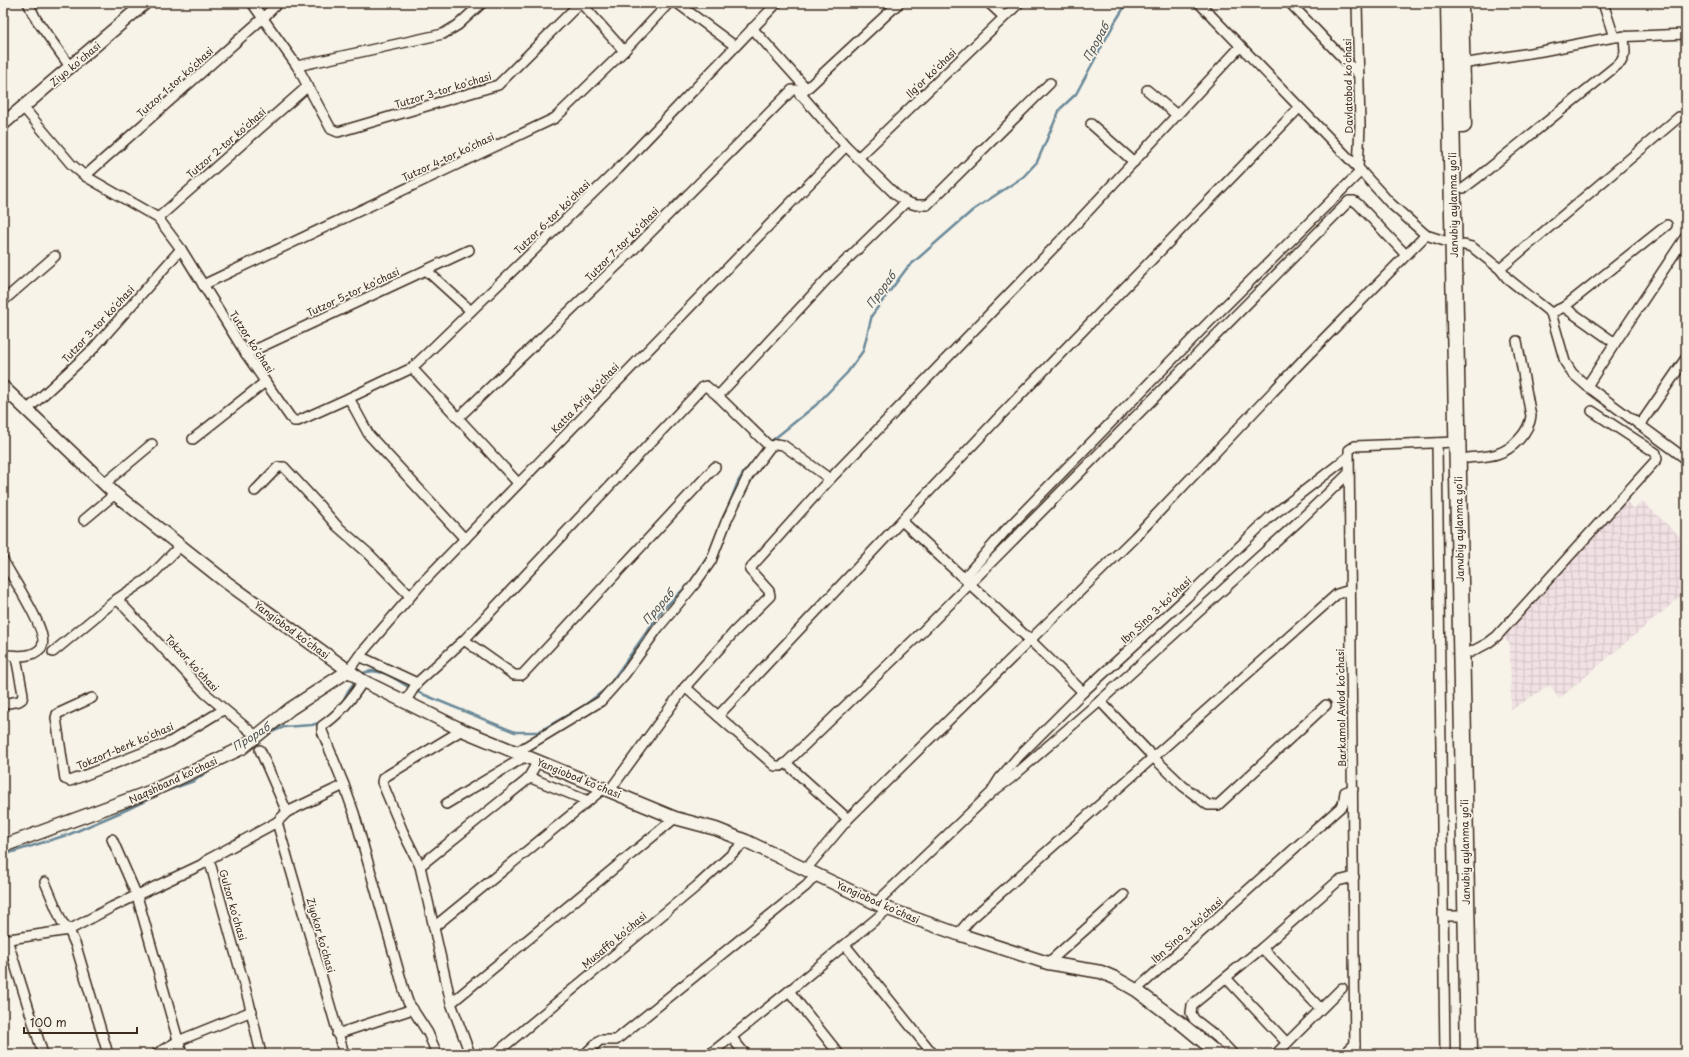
<svg xmlns="http://www.w3.org/2000/svg" width="1689" height="1057" font-family="'Playpen Sans',sans-serif">
  <defs>
    <pattern id="industrial-grid" width="8" height="8" patternUnits="userSpaceOnUse"><rect width="8" height="8" fill="#f1e1e4"/><path d="M0 4h8M4 0v8" fill="none" stroke="#d0c1c3"/></pattern>
  </defs>
  <rect width="100%" height="100%" fill="#f7f3e8"/>
  <filter id="ink" filterUnits="userSpaceOnUse"><feTurbulence type="fractalNoise" baseFrequency=".025" numOctaves="2"/><feDisplacementMap in="SourceGraphic" scale="8" xChannelSelector="R" yChannelSelector="G"/><feConvolveMatrix kernelMatrix="1 2 1 2 8 2 1 2 1" color-interpolation-filters="sRGB"/></filter>
  <g filter="url(#ink)">
    <path fill="url(#industrial-grid)" d="M1626 501 1634 509 1642 501 1686 542V592L1559 699 1550 685 1511 710 1510 644 1502 636Z"/>
    <g fill="none" stroke-linecap="round" stroke-linejoin="round">
      <g stroke="#6b8999" stroke-width="2.5">
        <path d="M769 443 816 405 847 373 863 351 872 315 907 268 973 210 1023 177 1037 162 1060 109 1076 94 1115 22 1127 3"/>
        <path d="M699 570 709 554 738 482 744 472 758 456"/>
        <path d="M361 674C378 665 395 679 410 688"/>
        <path d="M415 691 515 732H538L585 705 607 688 662 610 688 585"/>
        <path d="M342 703 348 691 356 680"/>
        <path d="M269 733 284 727 312 725 322 722"/>
        <path d="M247 751 256 744"/>
        <path d="M163 792 194 781 211 769"/>
        <path d="M3 855 70 834 126 810 151 798"/>
      </g>
      <defs>
        <g id="street">
          <path d="M28 3 36 19 71 68"/>
          <path d="M252 3 297 66 331 129 338 132 498 85 580 3"/>
          <path d="M581 3 624 51"/>
          <path d="M677 3 735 46"/>
          <path d="M989 3 1004 17"/>
          <path d="M1199 3 1358 168 1390 203 1426 235 1454 244"/>
          <path d="M1290 3 1359 75"/>
          <path d="M1357 3 1360 126 1358 168"/>
          <path d="M1603 3 1614 37"/>
          <path d="M752 28 806 88"/>
          <path d="M1462 64 1542 51 1614 37 1686 34"/>
          <path d="M297 66 443 34 458 25 482 3"/>
          <path d="M1147 90 1177 115"/>
          <path d="M800 95 899 3"/>
          <path d="M23 107 71 164 85 176 158 218 181 249 246 354 290 417 294 421H298L349 398 369 435 465 539"/>
          <path d="M1091 124 1134 162"/>
          <path d="M858 158 1019 3"/>
          <path d="M85 176 263 18 278 3"/>
          <path d="M1464 188 1476 179 1621 62 1625 53 1624 36"/>
          <path d="M158 218 308 86"/>
          <path d="M1464 245 1472 247 1500 269 1507 278 1551 313 1565 362 1572 373 1587 386 1686 459"/>
          <path d="M1500 269 1679 117"/>
          <path d="M426 270 471 311"/>
          <path d="M203 285 555 118 624 51 669 3"/>
          <path d="M3 301 55 256"/>
          <path d="M1564 307 1667 225"/>
          <path d="M1551 313 1564 307 1615 343 1686 236"/>
          <path d="M246 354 469 250"/>
          <path d="M412 368 518 483"/>
          <path d="M1587 386 1615 343"/>
          <path d="M718 396 828 278 906 202 916 205H927L1050 83"/>
          <path d="M349 398 412 368 618 169 777 3"/>
          <path d="M28 409 92 350 181 249"/>
          <path d="M458 418 626 257 792 90H797L846 146 895 194 906 202"/>
          <path d="M1640 425 1686 358"/>
          <path d="M193 439 265 382"/>
          <path d="M1437 443 1445 1054"/>
          <path d="M1468 458C1477 457 1488 457 1497 454 1513 449 1529 432 1531 416L1517 341"/>
          <path d="M104 484 152 444"/>
          <path d="M255 491 278 467H284L318 504 337 526 369 554 410 596"/>
          <path d="M84 520 115 494"/>
          <path d="M902 521 1030 640 1083 692"/>
          <path d="M3 560C10 575 52 635 41 648 31 659 15 655 3 655"/>
          <path d="M964 578 1006 530 1209 322 1361 171"/>
          <path d="M117 599 205 693 256 736"/>
          <path d="M464 640 514 675H522L715 467"/>
          <path d="M53 652 117 599 150 577 181 545"/>
          <path d="M1471 652 1488 643 1497 636 1657 459 1656 453 1592 411"/>
          <path d="M359 656 417 683"/>
          <path d="M348 671 359 656 422 583 846 146"/>
          <path d="M363 681C352 699 340 714 322 726V731L344 785 354 813 404 990 408 1002 428 1033 437 1054"/>
          <path d="M685 687 775 766H781L786 763 848 819 1135 537 1302 361 1426 235"/>
          <path d="M92 698 57 714 56 718 65 779 70 781 170 742 223 710"/>
          <path d="M1100 701 1154 758 1183 786 1208 805H1218L1326 705"/>
          <path d="M405 702 417 683 464 640 703 387 706 386 718 396 770 447"/>
          <path d="M3 704 19 701 22 699 23 694 16 657"/>
          <path d="M718 716 999 417 1299 108"/>
          <path d="M462 730 383 778 382 782 403 832 420 866 451 1003 470 1054"/>
          <path d="M517 752 601 701 625 674 658 628 694 585 711 561 726 522 748 476 770 447 776 444 783 445 830 479"/>
          <path d="M786 763 924 630 1349 201H1354L1358 204 1406 255"/>
          <path d="M527 780 538 761"/>
          <path d="M993 789 1000 778 1019 756 1083 692 1187 597 1269 518 1348 457"/>
          <path d="M610 790 685 687 735 631 770 596 769 591 750 570 753 565 830 479 1063 238 1240 47"/>
          <path d="M446 804 526 756"/>
          <path d="M287 812 344 785"/>
          <path d="M277 822 344 1054"/>
          <path d="M112 839 137 896 182 1054"/>
          <path d="M209 859 277 822 287 812 260 750"/>
          <path d="M420 866 527 780 531 778 588 801"/>
          <path d="M806 869 848 819"/>
          <path d="M45 882 62 922 69 930 76 946 108 1054"/>
          <path d="M876 903 992 792 1010 779 1100 701 1299 521 1349 473"/>
          <path d="M1443 916H1466"/>
          <path d="M434 927 604 788"/>
          <path d="M958 934 970 920 1337 594 1350 590"/>
          <path d="M7 939 43 1054"/>
          <path d="M3 940 69 930 112 907 201 865 209 859 249 1002 261 1054"/>
          <path d="M845 945 933 1054"/>
          <path d="M1262 948 1320 1008"/>
          <path d="M1048 963 1124 895"/>
          <path d="M1226 978 1287 1043"/>
          <path d="M1136 990 1343 805 1345 792 1353 789"/>
          <path d="M789 991 839 1054"/>
          <path d="M451 1003 675 818"/>
          <path d="M337 1034 413 1009"/>
          <path d="M732 1038 745 1054"/>
          <path d="M156 1054 178 1041 252 1011"/>
          <path d="M495 1054 697 886 746 841"/>
          <path d="M585 1054 600 1040H616L806 886 817 874"/>
          <path d="M710 1054 789 991 888 909"/>
          <path d="M1233 1054 1217 1037 1194 1019 1191 1013 1192 1005 1262 948 1338 881 1354 877"/>
          <path d="M1276 1054 1342 988"/>
          <path d="M1344 1054 1355 1044"/>
          <path d="M1355 1054 1349 450 1355 446 1457 442"/>
        </g>
        <g id="secondary">
          <path d="M3 124 145 3"/>
          <path d="M3 387 115 494 226 582 363 681 462 730 675 818 716 829 746 841 888 909 958 934 1048 963 1101 972 1115 978 1136 990 1183 1025 1218 1054"/>
          <path d="M3 846 152 791 242 748 290 709 348 671"/>
        </g>
        <g id="highway">
          <path d="M1449 3 1469 1054"/>
          <path d="M1460 3 1463 125"/>
        </g>
      </defs>
      <use href="#street" stroke="#3b2a1e" stroke-width="12"/>
      <use href="#secondary" stroke="#3b2a1e" stroke-width="15"/>
      <use href="#highway" stroke="#3b2a1e" stroke-width="19"/>
      <use href="#street" stroke="#f7f3e8" stroke-width="9"/>
      <use href="#secondary" stroke="#f7f3e8" stroke-width="12"/>
      <use href="#highway" stroke="#f7f3e8" stroke-width="16"/>
    </g>
  </g>
  <g text-anchor="middle" stroke-width="3.5" stroke-linejoin="round" paint-order="stroke">
    <g font-size="10" fill="#3b2a1e" stroke="#f7f3e8">
      <text transform="translate(75 64) rotate(-40)" y="4">Ziyo koʻchasi</text>
      <text transform="translate(931 73) rotate(-44)" y="4">Ilgʻor koʻchasi</text>
      <text transform="translate(175 82) rotate(-42)" y="4">Tutzor 1-tor koʻchasi</text>
      <text transform="translate(1348 86) rotate(-91)" y="4">Davlatobod koʻchasi</text>
      <text transform="translate(443 90) rotate(-17)" y="4">Tutzor 3-tor koʻchasi</text>
      <text transform="translate(226 143) rotate(-41)" y="4">Tutzor 2-tor koʻchasi</text>
      <text transform="translate(448 157) rotate(-25)" y="4">Tutzor 4-tor koʻchasi</text>
      <text transform="translate(1453 205) rotate(-91)" y="4">Janubiy aylanma yoʻli</text>
      <text transform="translate(552 217) rotate(-44)" y="4">Tutzor 6-tor koʻchasi</text>
      <text transform="translate(622 244) rotate(-45)" y="4">Tutzor 7-tor koʻchasi</text>
      <text transform="translate(353 292) rotate(-25)" y="4">Tutzor 5-tor koʻchasi</text>
      <text transform="translate(98 324) rotate(-47)" y="4">Tutzor 3-tor koʻchasi</text>
      <text transform="translate(252 342) rotate(57)" y="4">Tutzor koʻchasi</text>
      <text transform="translate(585 398) rotate(-46)" y="4">Katta Ariq koʻchasi</text>
      <text transform="translate(1459 529) rotate(-91)" y="4">Janubiy aylanma yoʻli</text>
      <text transform="translate(1156 610) rotate(-43)" y="4">Ibn Sino 3-koʼchasi</text>
      <text transform="translate(292 630) rotate(36)" y="4">Yangiobod koʻchasi</text>
      <text transform="translate(192 663) rotate(47)" y="4">Tokzor koʻchasi</text>
      <text transform="translate(1341 708) rotate(-91)" y="4">Barkamol Avlod koʻchasi</text>
      <text transform="translate(125 746) rotate(-23)" y="4">Tokzor1-berk koʻchasi</text>
      <text transform="translate(579 778) rotate(22)" y="4">Yangiobod koʻchasi</text>
      <text transform="translate(173 780) rotate(-25)" y="4">Naqshband ko'chasi</text>
      <text transform="translate(1465 852) rotate(-91)" y="4">Janubiy aylanma yoʻli</text>
      <text transform="translate(878 902) rotate(24)" y="4">Yangiobod koʻchasi</text>
      <text transform="translate(233 905) rotate(74)" y="4">Gulzor koʻchasi</text>
      <text transform="translate(1187 930) rotate(-42)" y="4">Ibn Sino 3-koʼchasi</text>
      <text transform="translate(321 935) rotate(74)" y="4">Ziyokor koʻchasi</text>
      <text transform="translate(614 940) rotate(-40)" y="4">Musaffo koʻchasi</text>
    </g>
    <g font-size="11" font-style="italic" fill="#4f5251" stroke="#f7f3e8">
      <text transform="translate(1096 42) rotate(-61)" y="4">Прораб</text>
      <text transform="translate(881 290) rotate(-53)" y="4">Прораб</text>
      <text transform="translate(658 607) rotate(-49)" y="4">Прораб</text>
      <text transform="translate(251 737) rotate(-32)" y="4">Прораб</text>
    </g>
  </g>
  <rect width="1689" height="1057" fill="none" stroke="#f7f3e8" stroke-width="16"/>
  <rect x="8" y="8" width="1673" height="1041" fill="none" stroke="#3b2a1e" stroke-width="1.5" filter="url(#ink)"/>
  <path d="M24 1027v6h113v-6" fill="none" stroke="#3b2a1e" stroke-width="2"/>
  <text x="30" y="1027" font-size="12" fill="#3b2a1e" stroke="#f7f3e8" stroke-width="3" paint-order="stroke">100 m</text>
</svg>
